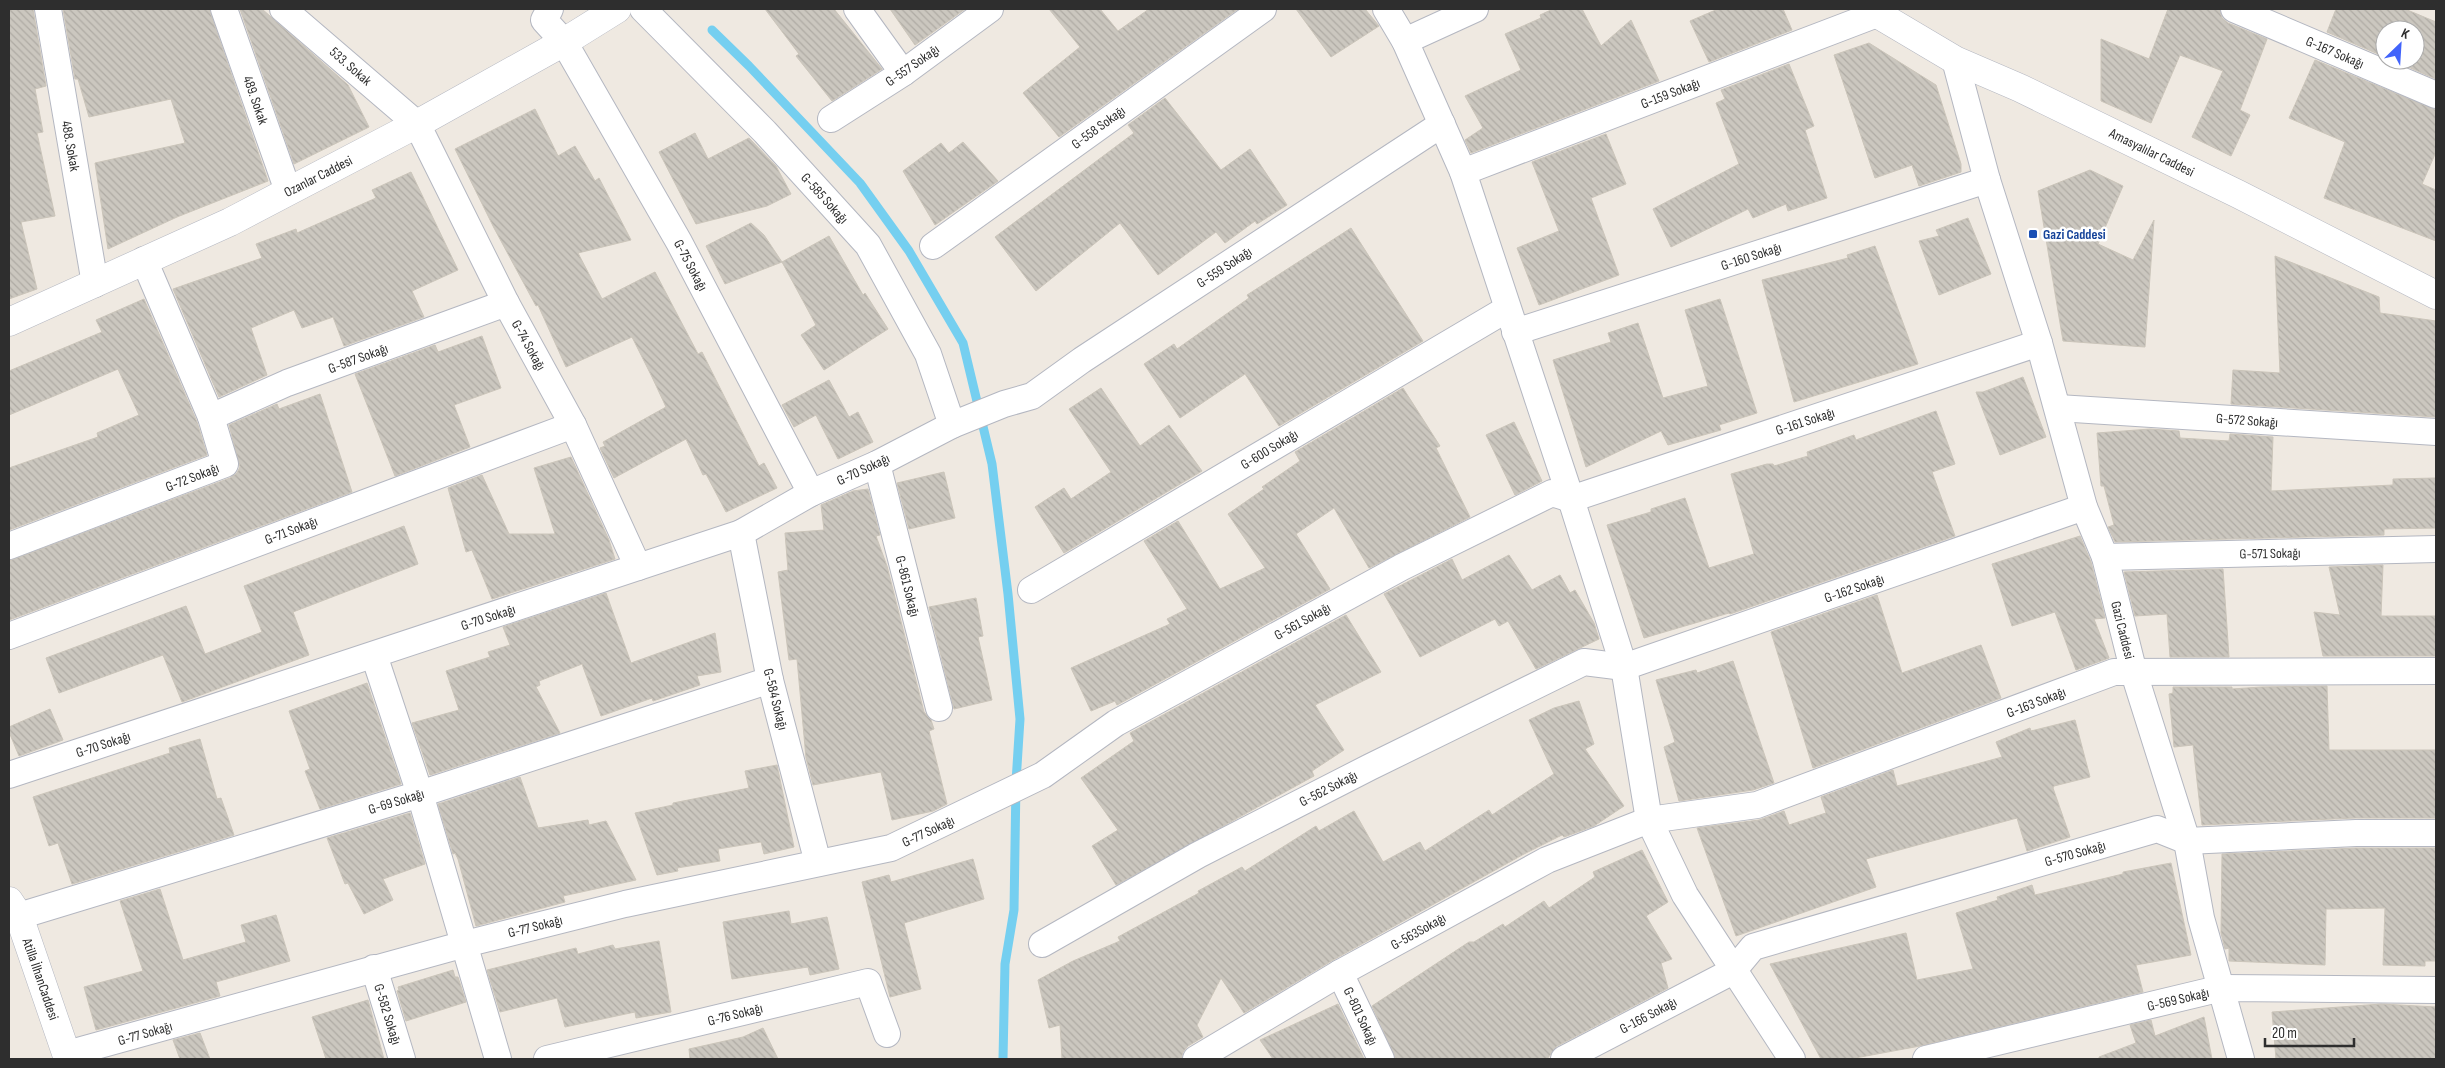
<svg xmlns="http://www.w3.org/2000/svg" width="2445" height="1068" font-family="'Sofia Sans Condensed',sans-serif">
  <defs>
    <pattern id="building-back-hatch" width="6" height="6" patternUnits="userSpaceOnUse" patternTransform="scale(1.25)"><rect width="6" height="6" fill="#cbc7bf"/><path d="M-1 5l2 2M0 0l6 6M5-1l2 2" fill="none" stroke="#afaba4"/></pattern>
  </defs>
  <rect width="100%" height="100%" fill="#efe9e1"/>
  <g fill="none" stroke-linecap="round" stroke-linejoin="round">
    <path stroke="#75cff0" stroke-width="9" d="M712 30 749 66 860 183 909 251 963 343 992 464 1008 594 1020 719 1016 782 1014 910 1005 964 1003 1059"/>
  </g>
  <g fill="url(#building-back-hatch)" stroke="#cbc5ba">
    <path d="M9 9H33L46 86 35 89 43 132 37 133 55 216 21 222 37 289 9 299Z"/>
    <path d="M63 9H209L268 181 177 217 108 249 95 163 185 143 171 99 89 117 78 79H75Z"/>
    <path d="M240 9H262L348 85 369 127 294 164Z"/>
    <path d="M765 9H834L882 69 832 101 796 56 799 54Z"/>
    <path d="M890 9H965L915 45Z"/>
    <path d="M1049 9H1100L1118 31 1149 9H1238L1059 137 1023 93 1080 47Z"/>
    <path d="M1296 9H1365L1379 26 1331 57Z"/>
    <path d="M1553 9H1582L1601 46 1631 20 1659 81 1471 153 1465 140 1483 128 1465 96 1521 70 1505 34 1541 18 1540 15Z"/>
    <path d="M1718 9H1783L1792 30 1709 62 1690 21Z"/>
    <path d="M2168 9H2219L2222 18 2228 23 2267 39 2240 110 2250 115 2231 156 2192 137 2223 71 2180 55 2151 123 2101 101V39L2149 59Z"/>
    <path d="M2336 9H2405L2436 22V79L2392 60H2415V30H2385V57L2327 32Z"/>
    <path d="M1869 43 1936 85 1961 164V172L1919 186 1912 165 1875 178 1834 55Z"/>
    <path d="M2315 60 2436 110V152L2422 184 2436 190V241L2324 198 2345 142 2289 118Z"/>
    <path d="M1789 64 1814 126 1805 130 1827 198 1788 211 1786 204 1753 218 1748 209 1671 247 1653 209 1739 164 1716 103 1725 99 1721 90Z"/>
    <path d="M1165 98 1221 170 1250 149 1287 205 1257 224 1255 221 1225 243 1216 232 1158 275 1120 223 1036 291 995 237 1134 133 1128 125Z"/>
    <path d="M535 109 558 156 575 146 595 181 599 178 631 240 578 253 602 299 655 272 698 354 702 352 759 466 764 463 777 488 726 512 706 474 703 475 686 439 614 478 600 448 605 446 603 442 666 407 652 377 632 337 566 367 538 305 536 306 494 228 455 149Z"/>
    <path d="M695 133 708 159 749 138 776 166 791 194 767 206 696 224 659 152Z"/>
    <path d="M1606 134 1626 184 1591 198 1619 275 1539 305 1517 248 1559 231 1532 162Z"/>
    <path d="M963 142 998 181 935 225 903 171 941 143 949 153Z"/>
    <path d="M2090 170 2123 186 2098 244 2133 260 2154 220 2145 347 2063 341 2038 191Z"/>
    <path d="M411 172 458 270 412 291 424 317 344 346 333 317 302 328 294 310 251 328 267 375 219 397 173 289 262 258 256 244 296 229 297 233 376 198 372 190Z"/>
    <path d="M1968 218 1991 274 1939 295 1919 241 1939 236 1936 230Z"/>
    <path d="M751 223 764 235 782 262 725 284 706 246Z"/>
    <path d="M1351 228 1423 341 1279 426 1245 374 1180 418 1144 364 1174 344 1177 349 1249 298 1247 295Z"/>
    <path d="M829 236 863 295 865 293 888 329 824 370 801 335 816 325 782 262Z"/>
    <path d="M1875 246 1918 364 1794 402 1762 280 1848 258 1847 255Z"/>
    <path d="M2275 256 2379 297 2380 313 2436 321V417L2231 404 2233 370 2280 373Z"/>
    <path d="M144 299 197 422 207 455 9 530V468L98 437 97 433 139 415 118 369 9 415V371L102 332 96 320Z"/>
    <path d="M1720 299 1757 413 1719 425 1721 430 1668 445 1661 431 1586 467 1553 360 1611 342 1608 333 1638 323 1663 398 1708 386 1685 310Z"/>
    <path d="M482 336 501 388 454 405 470 447 395 476 355 374 435 345 438 352Z"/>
    <path d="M2023 377 2046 437 2000 455 1976 392H1983Z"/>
    <path d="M829 380 849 417 858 412 873 442 838 459 816 415 794 427 782 405Z"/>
    <path d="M1101 388 1140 446 1169 425 1202 471 1064 553 1035 507 1064 488 1071 499 1111 472 1069 409Z"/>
    <path d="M1403 388 1440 446 1436 448 1470 517 1369 568 1334 508 1296 534 1330 589 1117 705 1115 701 1091 711 1071 668 1170 624 1167 619 1187 609 1144 541 1178 521 1220 589 1265 568 1228 514 1264 489 1262 487 1300 461 1295 452Z"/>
    <path d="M320 394 352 492 9 620V561L230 478 237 473 240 467 229 425 277 404 279 409Z"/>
    <path d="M1936 411 1955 464 1932 472 1955 536 1730 614 1729 613 1644 638 1607 525 1651 512V509L1685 498 1709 568 1754 554 1731 474 1767 464H1773L1774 466 1808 456 1807 452 1854 435 1856 440Z"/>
    <path d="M1514 422 1542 481 1515 495 1486 435Z"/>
    <path d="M2150 429 2179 431 2180 438 2229 441 2230 434 2273 437 2271 491 2393 485V479L2436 478V528L2384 529V535L2115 542 2108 527 2114 525 2104 486H2101L2097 433Z"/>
    <path d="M571 457 609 540 615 559 492 599 472 550 466 552 448 488 482 475 509 534H555L534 468Z"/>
    <path d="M944 472 955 518 909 529 897 483Z"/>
    <path d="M868 489 880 535 876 536 887 566 924 712 931 720 934 729 929 731 947 804 933 811 892 820 881 772 813 785 806 758 797 659 789 660 778 572 788 570 785 533 824 530 821 505 853 491Z"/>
    <path d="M404 526 418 564 293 612 309 655 182 702 163 655 59 693 46 658 186 606 205 654 262 632 244 586Z"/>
    <path d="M2080 536 2091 562 2105 618 2094 619 2109 658 2076 670 2055 612 2012 626 1992 564Z"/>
    <path d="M1509 555 1532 590 1560 575 1570 593 1575 590 1594 623 1599 639 1536 669 1508 621 1499 626 1495 619 1420 657 1384 594 1452 559 1462 580Z"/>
    <path d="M2383 565 2381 616H2436V656H2323L2314 612 2340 615 2329 567Z"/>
    <path d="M2223 569 2229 657H2170L2167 614 2135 616 2124 572Z"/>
    <path d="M606 593 631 663 715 633 721 672 697 676 700 685 653 701 652 698 601 716 582 664 539 681 540 685 536 687 560 733 430 775 412 723 459 710 446 671 490 657 488 652 510 645 503 627Z"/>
    <path d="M1877 595 1902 673 1981 645 2001 698 1813 768 1771 632Z"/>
    <path d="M976 598 983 636 978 637 992 700 954 709 929 607Z"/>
    <path d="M1346 615 1381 672 1315 705 1344 750 1312 771 1314 776 1116 885 1092 846 1118 830 1081 778 1134 741 1130 733Z"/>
    <path d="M1733 661 1774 783 1753 790 1679 801 1664 747 1675 742 1656 680 1696 670 1697 673Z"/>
    <path d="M367 683 401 784 320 809 305 771 310 769 289 711Z"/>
    <path d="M2327 686 2329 750H2436V818H2355L2202 825 2193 745 2174 747 2169 694 2173 693V687H2232V689L2261 687Z"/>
    <path d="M1579 701 1594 744 1585 749 1624 806 1594 826 1564 837 1562 835 1524 854 1333 960 1244 1013 1221 978 1197 1025 1203 1037 1188 1046 1183 1052 1181 1059H1062L1060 1025 1049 1028 1038 980 1073 961 1120 941 1118 937 1199 893 1198 891 1242 867 1245 871 1316 826 1319 831 1354 811 1383 862 1420 842 1425 851 1489 810 1492 815 1554 774 1529 720 1554 708Z"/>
    <path d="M50 709 63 740 19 756 9 732V727Z"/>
    <path d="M2075 720 2090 777 2054 786 2053 788 2070 837 2027 851 2017 818 1866 859 1876 887 1736 936 1697 828 1759 820 1784 811 1789 825 1826 813 1821 797 1893 770 1897 786 2002 757 1996 742 2030 728 2031 731Z"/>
    <path d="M200 739 217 799 221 798 234 835 72 884 58 843 49 846 33 797 170 753 169 748Z"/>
    <path d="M777 765 794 847 764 854 761 842 718 849 720 861 677 868 678 871 657 875 635 813 673 805V803L749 788 745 771Z"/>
    <path d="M520 777 538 828 588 820 589 825 606 821 636 880 563 896 565 902 476 926 458 859 455 853 453 854 438 804Z"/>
    <path d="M410 813 425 864 383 879 393 900 364 914 348 883 345 884 327 838Z"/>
    <path d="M2356 848H2436V961H2425V966L2383 965 2385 908 2326 909 2325 965 2229 961V948L2225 949 2221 933 2222 854Z"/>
    <path d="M1642 850 1668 902 1646 916 1672 959 1661 963 1668 988 1557 1046 1547 1059H1396L1372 1006 1469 942H1474L1503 924 1505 927 1544 901 1549 908 1595 877 1593 872Z"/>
    <path d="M973 859 984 899 904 923 921 989 890 997 862 882 889 875 891 882Z"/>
    <path d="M2171 863 2191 955 2136 965 2143 992 1920 1046 1850 1059H1821L1770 964 1906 933 1917 980 1973 969 1956 913 1998 900 1997 897 2032 885 2035 895 2123 874V872Z"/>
    <path d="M160 889 183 960 246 942 241 925 276 915 290 961 216 982 220 996 96 1030 84 987 143 971 120 901Z"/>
    <path d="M789 911 791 924 827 917 839 969 810 975 808 967 732 979 723 922Z"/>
    <path d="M659 941 671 1012 636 1018 635 1012 565 1027 557 998 500 1012 487 970 576 948 578 954 613 945 615 949Z"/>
    <path d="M453 970 455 977H458L466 1002 406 1021 397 991 399 990 398 987Z"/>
    <path d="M368 1000 384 1059H326L312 1017Z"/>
    <path d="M1338 1004 1364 1059H1273L1260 1040Z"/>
    <path d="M2381 1004 2436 1007V1059H2276L2272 1012Z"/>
    <path d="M2204 1017 2212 1059H2099V1057L2136 1043 2130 1025 2151 1020 2155 1036Z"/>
    <path d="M763 1028 778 1059H690L689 1049 743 1037Z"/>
    <path d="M200 1033 210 1059H180L173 1040Z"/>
  </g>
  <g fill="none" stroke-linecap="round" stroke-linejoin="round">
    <defs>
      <g id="street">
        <path d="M48 9 95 284"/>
        <path d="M224 9 288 191"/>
        <path d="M283 9 417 124 506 303 573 425 638 567"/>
        <path d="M550 9 544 20 564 42 679 242 811 493"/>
        <path d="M643 9 765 132 868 245 928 354 952 425"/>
        <path d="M857 9 903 73"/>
        <path d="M1386 9 1405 41 1463 172 1571 499 1624 667 1649 820 1685 895 1792 1059"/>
        <path d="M2234 9 2436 95"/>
        <path d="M1405 41 1475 9"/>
        <path d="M1955 60 1987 180 2039 343 2084 507 2105 557 2134 673 2187 841 2201 918 2241 1059"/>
        <path d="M831 119 903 73 990 9"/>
        <path d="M1463 172 1877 14"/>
        <path d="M933 246 1263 9"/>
        <path d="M1515 332 1987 180"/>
        <path d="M2058 408 2436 432"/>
        <path d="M211 417 287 383 506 303"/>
        <path d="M877 464 939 708"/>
        <path d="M741 533 770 680 818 863"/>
        <path d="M9 546 225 464 211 417 144 260"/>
        <path d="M2105 557 2436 549"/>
        <path d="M1031 590 1507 309"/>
        <path d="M9 636 573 425"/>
        <path d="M374 655 420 794 498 1059"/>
        <path d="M9 775 741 533 811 493 877 464 952 425 1004 404 1032 396 1082 360 1442 124"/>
        <path d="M19 916 420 794 770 680"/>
        <path d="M1042 944 1198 855 1370 767 1584 662 1624 667 2084 507"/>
        <path d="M374 968 402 1059"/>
        <path d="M1340 973 1381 1059"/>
        <path d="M67 1054 465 944 625 904 891 848 1043 775 1116 723 1402 567 1552 493 1571 499 2039 343"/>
        <path d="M547 1059 868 982 887 1034"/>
        <path d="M1196 1059 1340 973 1547 860 1649 820 1757 805 2114 672 2436 671"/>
        <path d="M1564 1059 1733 971 1753 947 2157 829 2187 841 2356 833H2436"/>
        <path d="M1926 1059 2222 988 2436 990"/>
      </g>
      <g id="secondary">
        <path d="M1869 9 1955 60 2020 88 2238 194 2436 295"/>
        <path d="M9 322 230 222 417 124 564 42 617 9"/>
        <path d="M9 901 19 916 68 1059"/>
      </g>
    </defs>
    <use href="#street" stroke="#b4b7c1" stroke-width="28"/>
    <use href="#secondary" stroke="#b4b7c1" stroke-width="29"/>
    <use href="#street" stroke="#fff" stroke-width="26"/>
    <use href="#secondary" stroke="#fff" stroke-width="28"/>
  </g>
  <rect fill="#1a4fb4" stroke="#fff" stroke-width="2" x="2028" y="229" width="10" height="10" rx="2.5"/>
  <g text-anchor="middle" stroke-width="5" stroke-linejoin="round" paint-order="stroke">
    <g font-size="14" fill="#2e2e2e" stroke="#fff">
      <text transform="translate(2335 52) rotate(23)" y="5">G-167 Sokağı</text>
      <text transform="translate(912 65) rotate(-35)" y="5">G-557 Sokağı</text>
      <text transform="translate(351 66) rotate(41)" y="5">533. Sokak</text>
      <text transform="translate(1670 93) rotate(-21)" y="5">G-159 Sokağı</text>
      <text transform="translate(256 100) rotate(71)" y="5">489. Sokak</text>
      <text transform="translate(1098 127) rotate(-36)" y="5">G-558 Sokağı</text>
      <text transform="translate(71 146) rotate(80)" y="5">488. Sokak</text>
      <text transform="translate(2152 152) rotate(26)" y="5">Amasyalılar Caddesi</text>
      <text transform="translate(318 176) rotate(-27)" y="5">Ozanlar Caddesi</text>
      <text transform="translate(825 198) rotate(48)" y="5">G-585 Sokağı</text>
      <text transform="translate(1751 256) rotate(-18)" y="5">G-160 Sokağı</text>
      <text transform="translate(691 265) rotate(62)" y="5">G-75 Sokağı</text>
      <text transform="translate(1224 267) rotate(-33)" y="5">G-559 Sokağı</text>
      <text transform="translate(529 345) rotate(61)" y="5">G-74 Sokağı</text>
      <text transform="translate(358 358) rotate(-20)" y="5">G-587 Sokağı</text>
      <text transform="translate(2247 420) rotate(4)" y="5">G-572 Sokağı</text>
      <text transform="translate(1805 421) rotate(-18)" y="5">G-161 Sokağı</text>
      <text transform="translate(1269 449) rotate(-31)" y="5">G-600 Sokağı</text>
      <text transform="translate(863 469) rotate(-25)" y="5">G-70 Sokağı</text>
      <text transform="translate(192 477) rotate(-21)" y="5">G-72 Sokağı</text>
      <text transform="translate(291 530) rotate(-21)" y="5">G-71 Sokağı</text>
      <text transform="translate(2270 553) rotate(-1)" y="5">G-571 Sokağı</text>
      <text transform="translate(908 586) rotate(76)" y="5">G-861 Sokağı</text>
      <text transform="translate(1854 588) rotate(-19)" y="5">G-162 Sokağı</text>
      <text transform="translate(488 617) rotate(-18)" y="5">G-70 Sokağı</text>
      <text transform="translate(1302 621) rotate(-29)" y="5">G-561 Sokağı</text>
      <text transform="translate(2123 630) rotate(76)" y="5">Gazi Caddesi</text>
      <text transform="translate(776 699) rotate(76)" y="5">G-584 Sokağı</text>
      <text transform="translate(2036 702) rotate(-21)" y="5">G-163 Sokağı</text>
      <text transform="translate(103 744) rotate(-18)" y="5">G-70 Sokağı</text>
      <text transform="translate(1328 788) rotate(-27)" y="5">G-562 Sokağı</text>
      <text transform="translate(396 801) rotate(-17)" y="5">G-69 Sokağı</text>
      <text transform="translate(928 831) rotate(-25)" y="5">G-77 Sokağı</text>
      <text transform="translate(2075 853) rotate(-16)" y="5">G-570 Sokağı</text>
      <text transform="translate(535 926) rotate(-14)" y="5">G-77 Sokağı</text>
      <text transform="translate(1418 931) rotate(-29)" y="5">G-563Sokağı</text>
      <text transform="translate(41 979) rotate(71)" y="5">Atilla İlhanCaddesi</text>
      <text transform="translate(2178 999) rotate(-13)" y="5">G-569 Sokağı</text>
      <text transform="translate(388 1014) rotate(73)" y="5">G-582 Sokağı</text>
      <text transform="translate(735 1014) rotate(-14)" y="5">G-76 Sokağı</text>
      <text transform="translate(1648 1015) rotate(-28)" y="5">G-166 Sokağı</text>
      <text transform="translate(1361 1016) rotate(65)" y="5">G-801 Sokağı</text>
      <text transform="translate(145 1033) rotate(-16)" y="5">G-77 Sokağı</text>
    </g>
    <g font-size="14" font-weight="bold" fill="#164399" stroke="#fff" text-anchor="start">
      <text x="2043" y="239">Gazi Caddesi</text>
    </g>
  </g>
  <rect width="2445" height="1068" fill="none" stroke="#2e2e2e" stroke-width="20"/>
  <g transform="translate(2400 45) rotate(25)"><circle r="24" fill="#ffffff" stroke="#ababab"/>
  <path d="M0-4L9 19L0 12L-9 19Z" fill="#4264fb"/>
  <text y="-8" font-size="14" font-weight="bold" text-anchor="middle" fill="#2e2e2e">K</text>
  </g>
  <path d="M2265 1038v8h89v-8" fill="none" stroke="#2e2e2e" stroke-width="2.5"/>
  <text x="2272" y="1038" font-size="15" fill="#2e2e2e" stroke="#ffffff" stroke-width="4" paint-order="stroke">20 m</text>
</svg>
